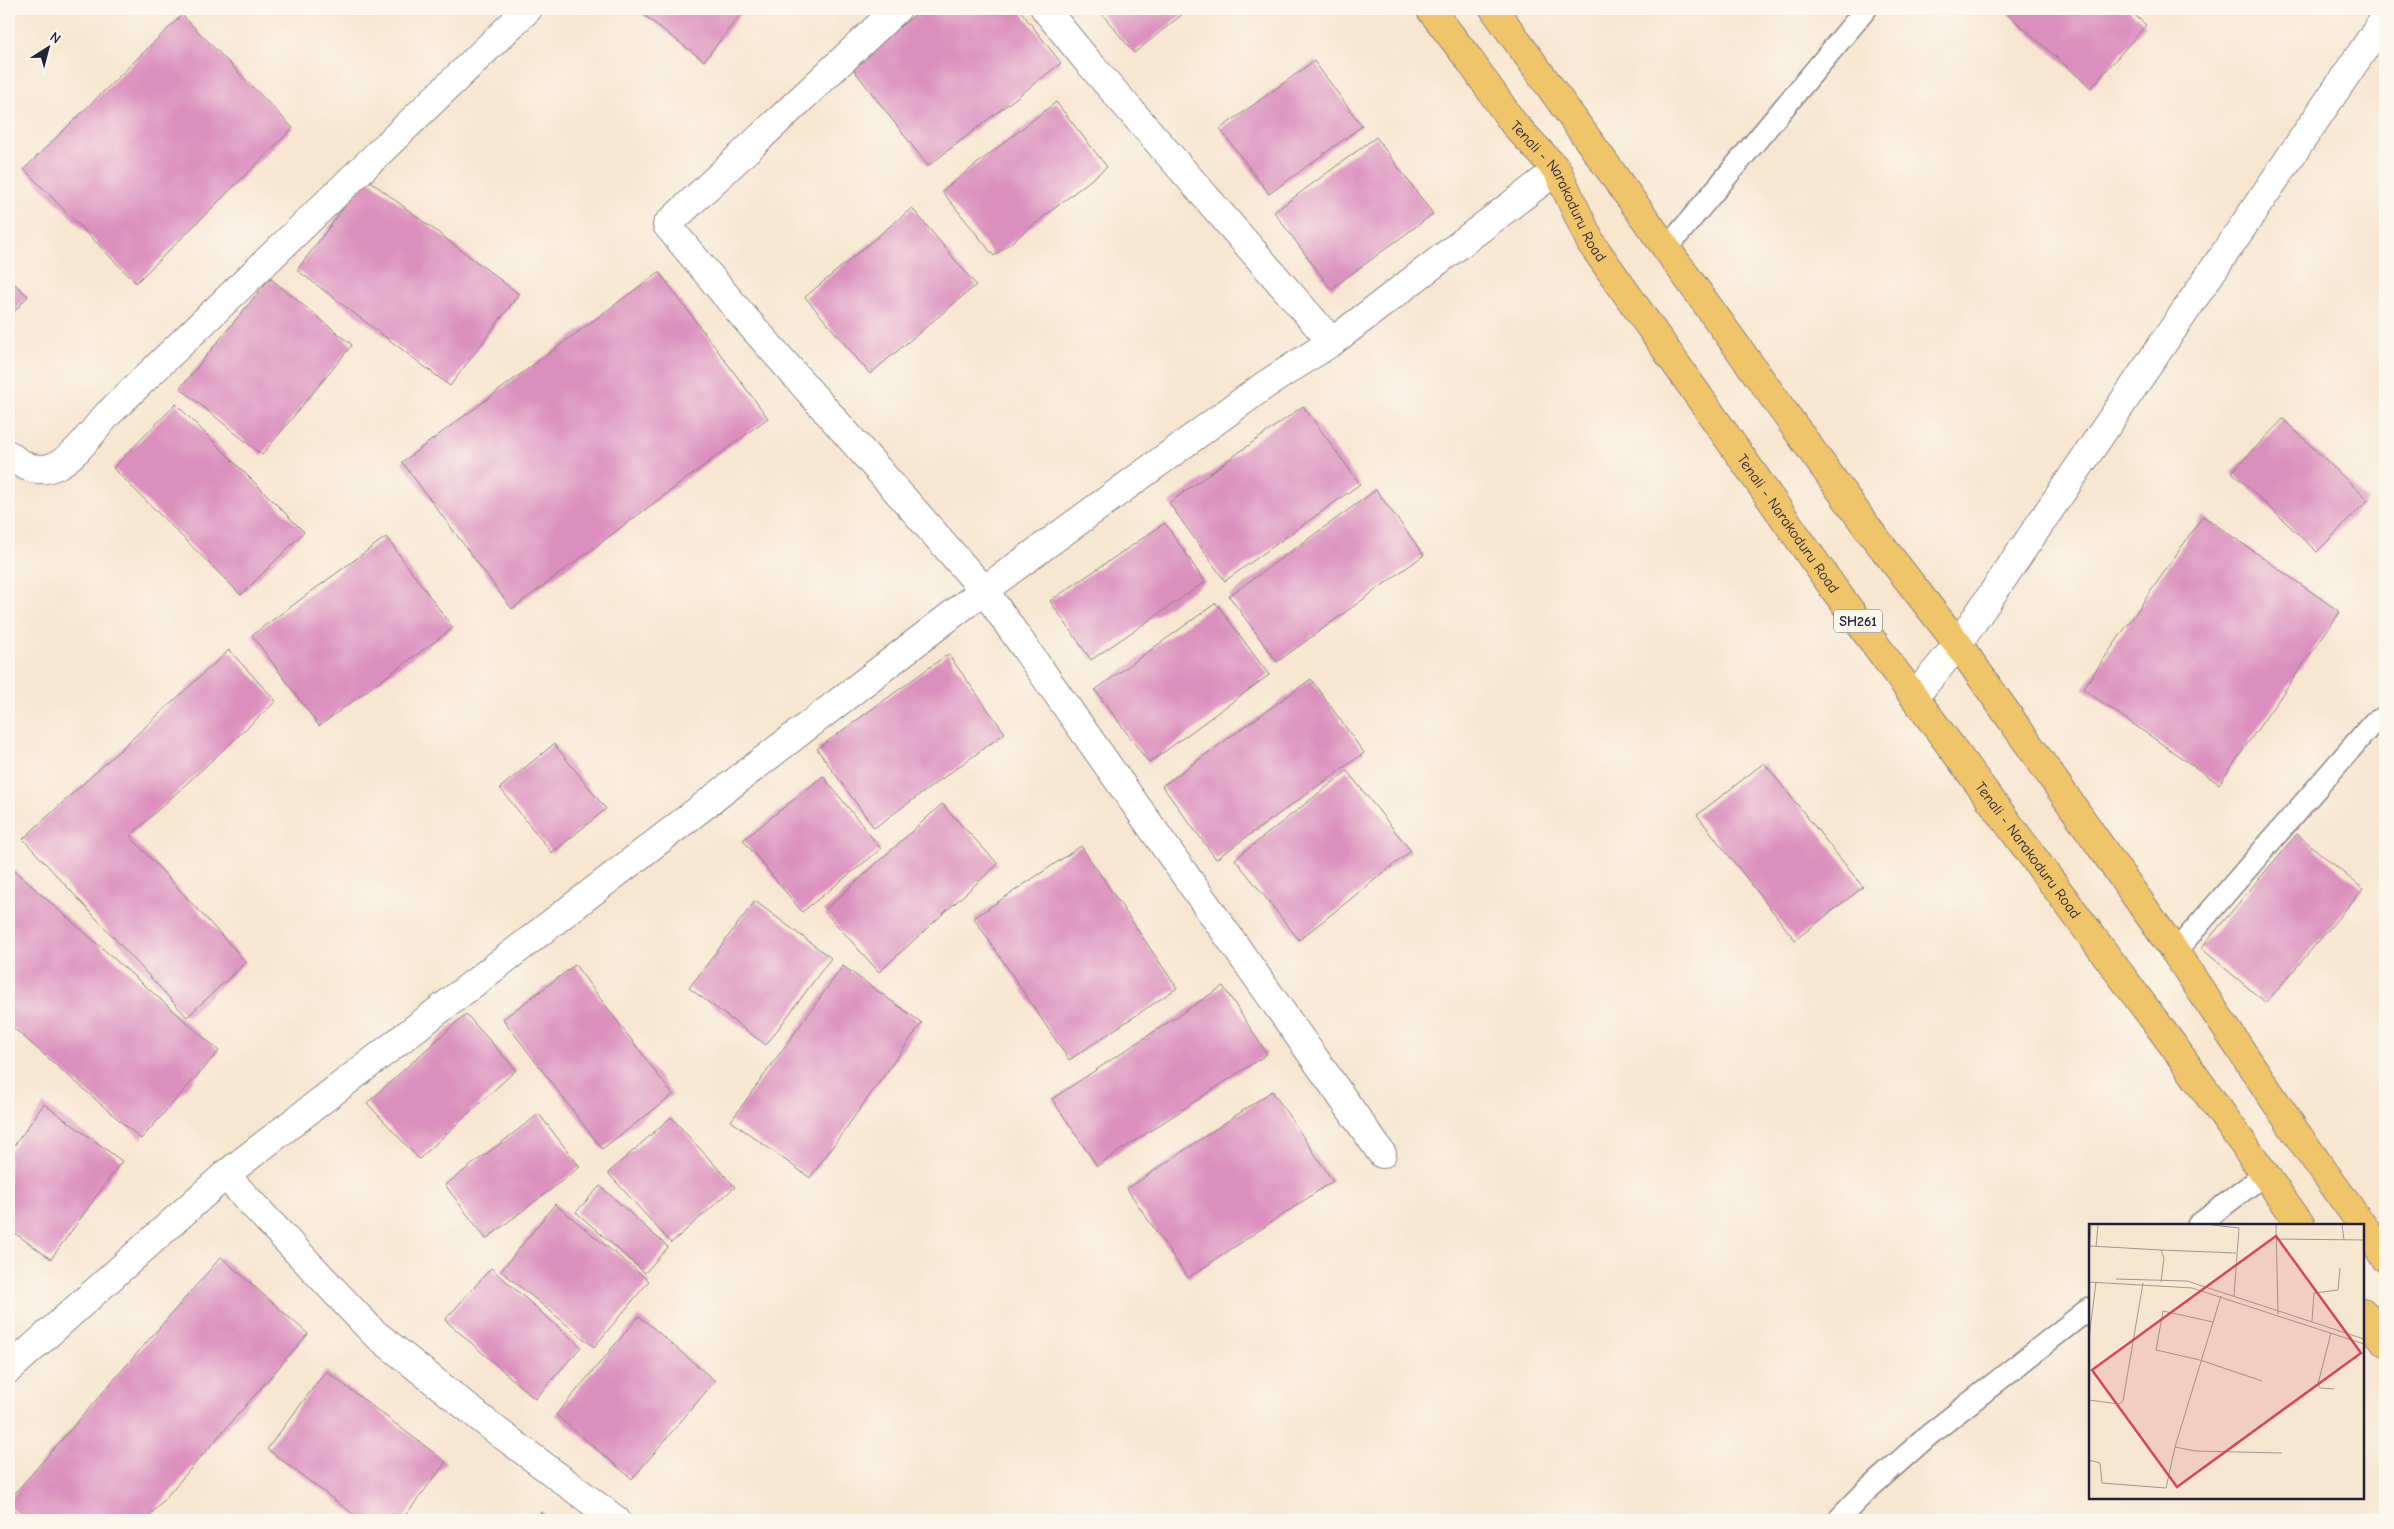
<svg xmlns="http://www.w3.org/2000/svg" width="2394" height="1529" font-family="'Comic Neue',sans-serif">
  <rect width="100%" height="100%" fill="#fbf7ec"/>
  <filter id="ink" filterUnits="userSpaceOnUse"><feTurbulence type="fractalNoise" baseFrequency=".02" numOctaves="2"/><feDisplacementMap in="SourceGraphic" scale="10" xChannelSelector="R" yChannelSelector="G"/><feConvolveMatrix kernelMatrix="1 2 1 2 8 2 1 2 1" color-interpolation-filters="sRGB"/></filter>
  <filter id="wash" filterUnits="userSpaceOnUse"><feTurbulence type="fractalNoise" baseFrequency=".0096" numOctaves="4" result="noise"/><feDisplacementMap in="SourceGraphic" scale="20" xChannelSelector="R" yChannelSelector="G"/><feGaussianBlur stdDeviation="1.12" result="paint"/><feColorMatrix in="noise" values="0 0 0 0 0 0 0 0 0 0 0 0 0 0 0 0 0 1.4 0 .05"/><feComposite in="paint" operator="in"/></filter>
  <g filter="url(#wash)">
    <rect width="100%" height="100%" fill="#f7e6d0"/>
    <g id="blocks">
      <g fill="#db8fbe">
        <path d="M636 9H745L704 61Z"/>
        <path d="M923 9H1019L1061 63 928 166 850 65Z"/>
        <path d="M1098 9H1189L1134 53Z"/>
        <path d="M2002 9H2128L2146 25 2091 88Z"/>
        <path d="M182 15 293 128 136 283 24 169Z"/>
        <path d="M1314 61 1362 126 1269 194 1220 129Z"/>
        <path d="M1056 102 1107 167 994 256 942 191Z"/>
        <path d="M1376 137 1433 214 1331 289 1274 212Z"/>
        <path d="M366 178 519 294 450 386 297 270Z"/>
        <path d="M912 208 976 285 870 374 805 297Z"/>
        <path d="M659 272 768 418 512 609 402 462Z"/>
        <path d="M270 278 352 345 262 455 180 388Z"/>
        <path d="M9 279 28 296 9 318Z"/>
        <path d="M176 404 304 532 241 595 113 468Z"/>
        <path d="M1303 406 1360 484 1225 581 1169 503Z"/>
        <path d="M2283 419 2368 500 2317 552 2232 472Z"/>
        <path d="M1376 490 1424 555 1277 662 1229 596Z"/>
        <path d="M2203 516 2340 612 2219 784 2083 689Z"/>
        <path d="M1165 523 1205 582 1091 660 1050 601Z"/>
        <path d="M386 537 453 628 319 726 252 635Z"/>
        <path d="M1216 603 1269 675 1149 763 1095 690Z"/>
        <path d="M229 650 276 701 130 836 246 962 187 1017 23 839Z"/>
        <path d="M948 654 1005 733 874 828 817 749Z"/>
        <path d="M1311 679 1364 753 1216 859 1162 786Z"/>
        <path d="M554 744 606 809 552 853 500 788Z"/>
        <path d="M1764 763 1863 887 1795 940 1697 815Z"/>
        <path d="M1347 771 1411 851 1299 940 1235 859Z"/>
        <path d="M823 776 881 849 802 912 743 840Z"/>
        <path d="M942 804 998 864 879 972 824 911Z"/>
        <path d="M2297 834 2363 889 2266 1003 2201 948Z"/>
        <path d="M1081 846 1177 988 1069 1060 974 918Z"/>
        <path d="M9 866 219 1051 141 1139 9 1024Z"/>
        <path d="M755 901 831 958 766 1045 689 988Z"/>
        <path d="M575 965 673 1095 602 1149 503 1019Z"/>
        <path d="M843 966 922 1023 810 1178 731 1121Z"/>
        <path d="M1223 986 1267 1054 1097 1166 1052 1099Z"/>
        <path d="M466 1014 516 1070 419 1159 367 1103Z"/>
        <path d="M1272 1091 1333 1181 1188 1278 1127 1189Z"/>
        <path d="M44 1104 122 1161 51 1259 9 1229V1153Z"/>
        <path d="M539 1114 580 1167 486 1239 445 1185Z"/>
        <path d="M671 1117 735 1187 671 1243 608 1173Z"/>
        <path d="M600 1186 668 1247 645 1273 576 1212Z"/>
        <path d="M555 1204 649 1281 594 1347 501 1271Z"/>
        <path d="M221 1257 308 1334 146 1520H25L9 1506V1500Z"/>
        <path d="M491 1268 581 1347 535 1399 445 1320Z"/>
        <path d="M639 1316 715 1381 632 1479 556 1415Z"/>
        <path d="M326 1371 446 1462 402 1520H361L267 1449Z"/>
        <path d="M541 1512 552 1520H534Z"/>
      </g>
    </g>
  </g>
  <g filter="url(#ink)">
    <use href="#blocks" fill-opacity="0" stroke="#8c8486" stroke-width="1"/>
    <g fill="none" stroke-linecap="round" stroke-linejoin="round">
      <defs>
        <g id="lane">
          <path d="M1667 248 1866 9"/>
          <path d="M2175 952 2373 723 2385 717"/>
          <path d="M2198 1225 2265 1174"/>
          <path d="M1838 1520 1865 1492 1929 1435 2090 1308"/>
        </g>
        <g id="street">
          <path d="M897 9 667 225 743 316 984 590 1382 1154"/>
          <path d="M1045 9 1084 57 1332 342"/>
          <path d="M9 455C54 493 79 446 108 414L528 9"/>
          <path d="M1915 696 1958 644 2385 18"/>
          <path d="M225 1175 373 1332 493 1428 616 1520"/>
          <path d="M9 1369 225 1175 984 590 1265 385 1332 342 1557 170"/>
        </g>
        <g id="primary">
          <path id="s1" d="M1430 9 1468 58 1514 124 1557 170 1591 243 1834 589 2172 1044 2301 1225"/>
          <path d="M1494 9 1869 530 1958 644 2175 952 2297 1134 2362 1225"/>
          <path d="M2363 1226 2385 1258"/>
          <path d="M2363 1312 2385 1342"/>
        </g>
      </defs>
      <use href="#lane" stroke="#8c8486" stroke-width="24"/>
      <use href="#street" stroke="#8c8486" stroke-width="30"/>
      <use href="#primary" stroke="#8c8486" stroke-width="30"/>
      <use href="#lane" stroke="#fff" stroke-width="21"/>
      <use href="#street" stroke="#fff" stroke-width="28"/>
      <use href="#primary" stroke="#f0c469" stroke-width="28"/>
    </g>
  </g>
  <g text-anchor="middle" stroke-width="4" stroke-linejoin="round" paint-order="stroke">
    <rect fill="#fbf7ec" stroke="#636270" stroke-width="1" x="1834" y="609.5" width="48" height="23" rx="4"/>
    <g font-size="14" font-weight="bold" fill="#22223b">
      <text x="1858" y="626">SH261</text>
    </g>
    <g font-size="15" fill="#22223b" stroke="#fbf7ec">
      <text dy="5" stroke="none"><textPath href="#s1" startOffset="224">Tenali - Narakoduru Road</textPath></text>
      <text dy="5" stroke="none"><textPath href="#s1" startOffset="629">Tenali - Narakoduru Road</textPath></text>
      <text dy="5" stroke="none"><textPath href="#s1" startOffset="1034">Tenali - Narakoduru Road</textPath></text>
    </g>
  </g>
  <g transform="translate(2089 1224)">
    <rect width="275" height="275" fill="#f7e6d0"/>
    <path fill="none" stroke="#a29894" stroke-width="1" d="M123 1 150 4 145 72M187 1 189 90M253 1 255 16M187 15 275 16M1 22 72 26 75 34 72 58M7 23 9 1M72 26 147 29M0 32 2 1M27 55 98 57 275 115M0 58 103 64 275 120M223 97 225 69 249 66 251 44M124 98 74 87 67 126 111 136 173 157M242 109 229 160 231 164 245 165M0 114 7 58M0 176 30 180 34 177 54 59M86 223 106 227 193 229M0 236 11 239 13 259 77 264 86 223 132 72"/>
    <path fill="#d1495b" fill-opacity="0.15" stroke="#d1495b" stroke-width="2.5" d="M187 12 272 129 88 263 3 146Z"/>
    <rect width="275" height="275" fill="none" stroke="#22223b" stroke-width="2.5"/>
  </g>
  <rect width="2394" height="1529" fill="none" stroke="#fbf7ec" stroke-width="30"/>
  <g transform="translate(48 48) rotate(36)" stroke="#fbf7ec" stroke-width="4" paint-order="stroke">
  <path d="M0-4L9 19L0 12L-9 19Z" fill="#22223b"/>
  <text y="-8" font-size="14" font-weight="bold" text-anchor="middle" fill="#22223b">N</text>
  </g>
</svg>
